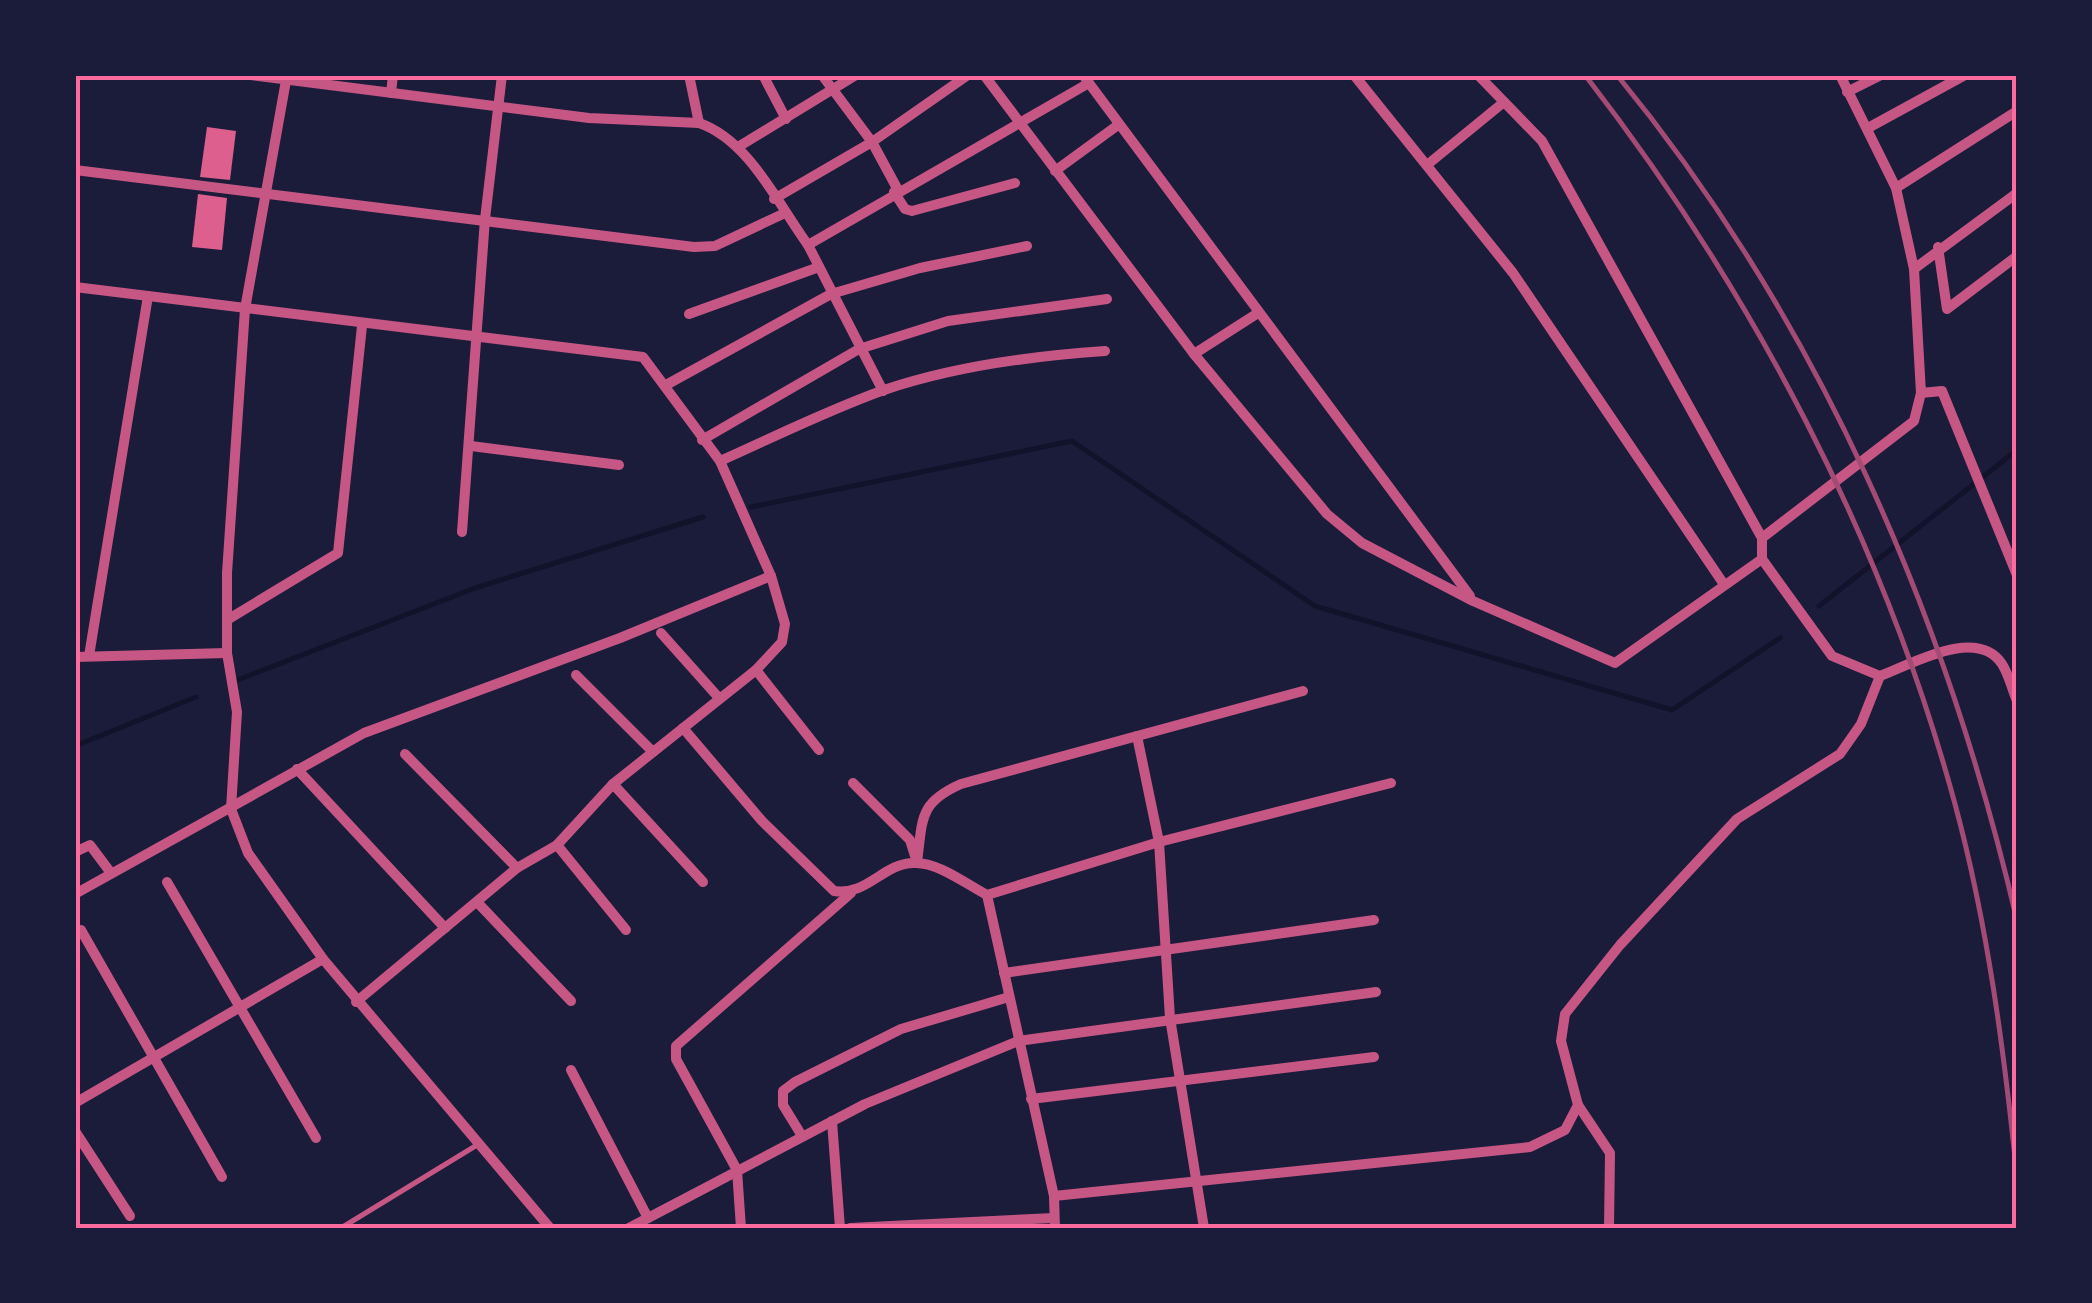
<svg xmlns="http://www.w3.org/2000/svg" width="2092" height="1303" font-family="Overpass,sans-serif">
  <rect width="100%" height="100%" fill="#1b1b3a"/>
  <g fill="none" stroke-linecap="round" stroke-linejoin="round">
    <g stroke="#12122b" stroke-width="5">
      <path d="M751 507 1072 441 1315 606 1672 710 1780 638"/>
      <path d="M1819 606 2017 450"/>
      <path d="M235 681 475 588 703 517"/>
      <path d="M75 746 196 697"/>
    </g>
  </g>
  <g fill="#dd5f8e">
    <path d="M207 127 236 131 230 180 200 177Z"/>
    <path d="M198 194 227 198 222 250 192 247Z"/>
  </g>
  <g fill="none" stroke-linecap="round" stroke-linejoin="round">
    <path stroke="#c65784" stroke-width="5" d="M341 1228 477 1145"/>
    <g stroke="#c65784" stroke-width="10">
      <path d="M251 75 589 118 699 123C749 140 778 204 808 245L1089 83"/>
      <path d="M287 75 245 309 227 573V653L237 712 231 809 248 853 323 959 550 1228"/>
      <path d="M689 75 699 123"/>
      <path d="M763 75 786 119"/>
      <path d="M822 75 872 142 898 190"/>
      <path d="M984 75 1194 354 1327 514 1362 543 1473 601 1615 663 1762 559V538L1914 421 1921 393"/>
      <path d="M1083 75 1470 596"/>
      <path d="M1354 75 1513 273 1723 583"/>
      <path d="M1478 75 1542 141 1762 538"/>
      <path d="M1840 75 1896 188 1914 269 1921 393 1942 391 2017 575"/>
      <path d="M1847 92 1881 75"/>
      <path d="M391 93 393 75"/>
      <path d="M1868 128 1965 75"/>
      <path d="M738 147 856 75"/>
      <path d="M1427 165 1504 102"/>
      <path d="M75 170 694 247 715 246 785 213"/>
      <path d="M1055 171 1118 125"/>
      <path d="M1896 188 2017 111"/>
      <path d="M894 192 905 209 912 211 1015 183"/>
      <path d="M774 199 872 142 968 75"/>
      <path d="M808 245 883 391"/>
      <path d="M1938 247 1947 309 2017 256"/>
      <path d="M1914 269 2017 193"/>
      <path d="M75 287 643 357 720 461 771 576 785 624 782 642 756 670 613 784 557 845 517 868 356 1002"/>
      <path d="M689 314 819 267"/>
      <path d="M1194 354 1258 313"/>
      <path d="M666 385 831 294 920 268 1027 246"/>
      <path d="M702 440 859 349 948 321 1107 299"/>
      <path d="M471 446 619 465"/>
      <path d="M720 461C774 437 828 410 884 390 955 366 1031 356 1105 351"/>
      <path d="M462 532 485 219 502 75"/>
      <path d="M1762 559 1832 656 1880 676C1912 664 1977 626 2002 664 2009 675 2012 689 2017 701"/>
      <path d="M227 620 338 553 362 326"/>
      <path d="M661 633 719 698"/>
      <path d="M89 656 148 296"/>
      <path d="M75 657 227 653"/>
      <path d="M756 670 819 750"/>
      <path d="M576 675 653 752"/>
      <path d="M683 728 762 821 834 891C868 896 883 863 914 863 938 862 966 884 987 895"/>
      <path d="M1137 736 1159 842 1391 783"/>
      <path d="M405 754 517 868"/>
      <path d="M297 769 445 928"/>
      <path d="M853 783 910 840 915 856"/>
      <path d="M613 784 703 882"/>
      <path d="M557 845 626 930"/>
      <path d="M75 852 90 845 111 873"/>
      <path d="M917 862C923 819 918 803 961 784L1303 691"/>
      <path d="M167 882 316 1138"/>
      <path d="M75 894 364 733 620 638 771 576"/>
      <path d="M477 902 571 1001"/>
      <path d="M81 930 222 1177"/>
      <path d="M1004 973 1374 920"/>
      <path d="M571 1070 648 1218"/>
      <path d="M1031 1099 1374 1057"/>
      <path d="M75 1103 323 959"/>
      <path d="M1578 1105 1610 1153 1609 1228"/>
      <path d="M832 1121 840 1228"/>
      <path d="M75 1131 130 1216"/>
      <path d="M802 1136 783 1105V1091L795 1082 901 1029 1009 997"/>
      <path d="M1054 1196 1530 1147 1565 1130 1578 1105 1561 1041 1565 1014 1620 945 1737 819 1840 754 1861 724 1880 676"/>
      <path d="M629 1228 865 1104 1018 1041 1376 992"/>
      <path d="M741 1228 737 1170 676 1059V1046L851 893"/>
      <path d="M850 1228 1054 1218"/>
      <path d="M1055 1228 1054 1196 987 895 1159 842 1170 1018 1204 1228"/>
    </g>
    <g stroke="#a44b75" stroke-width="5">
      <path d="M1585 75C1753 292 1883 539 1955 804 1988 926 2004 1051 2017 1177"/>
      <path d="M1617 75C1818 320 1946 614 2017 921"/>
    </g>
  </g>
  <rect width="2092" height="1303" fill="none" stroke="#1b1b3a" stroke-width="155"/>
  <rect x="78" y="78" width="1936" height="1148" fill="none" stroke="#ff6b9d" stroke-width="4"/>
</svg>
